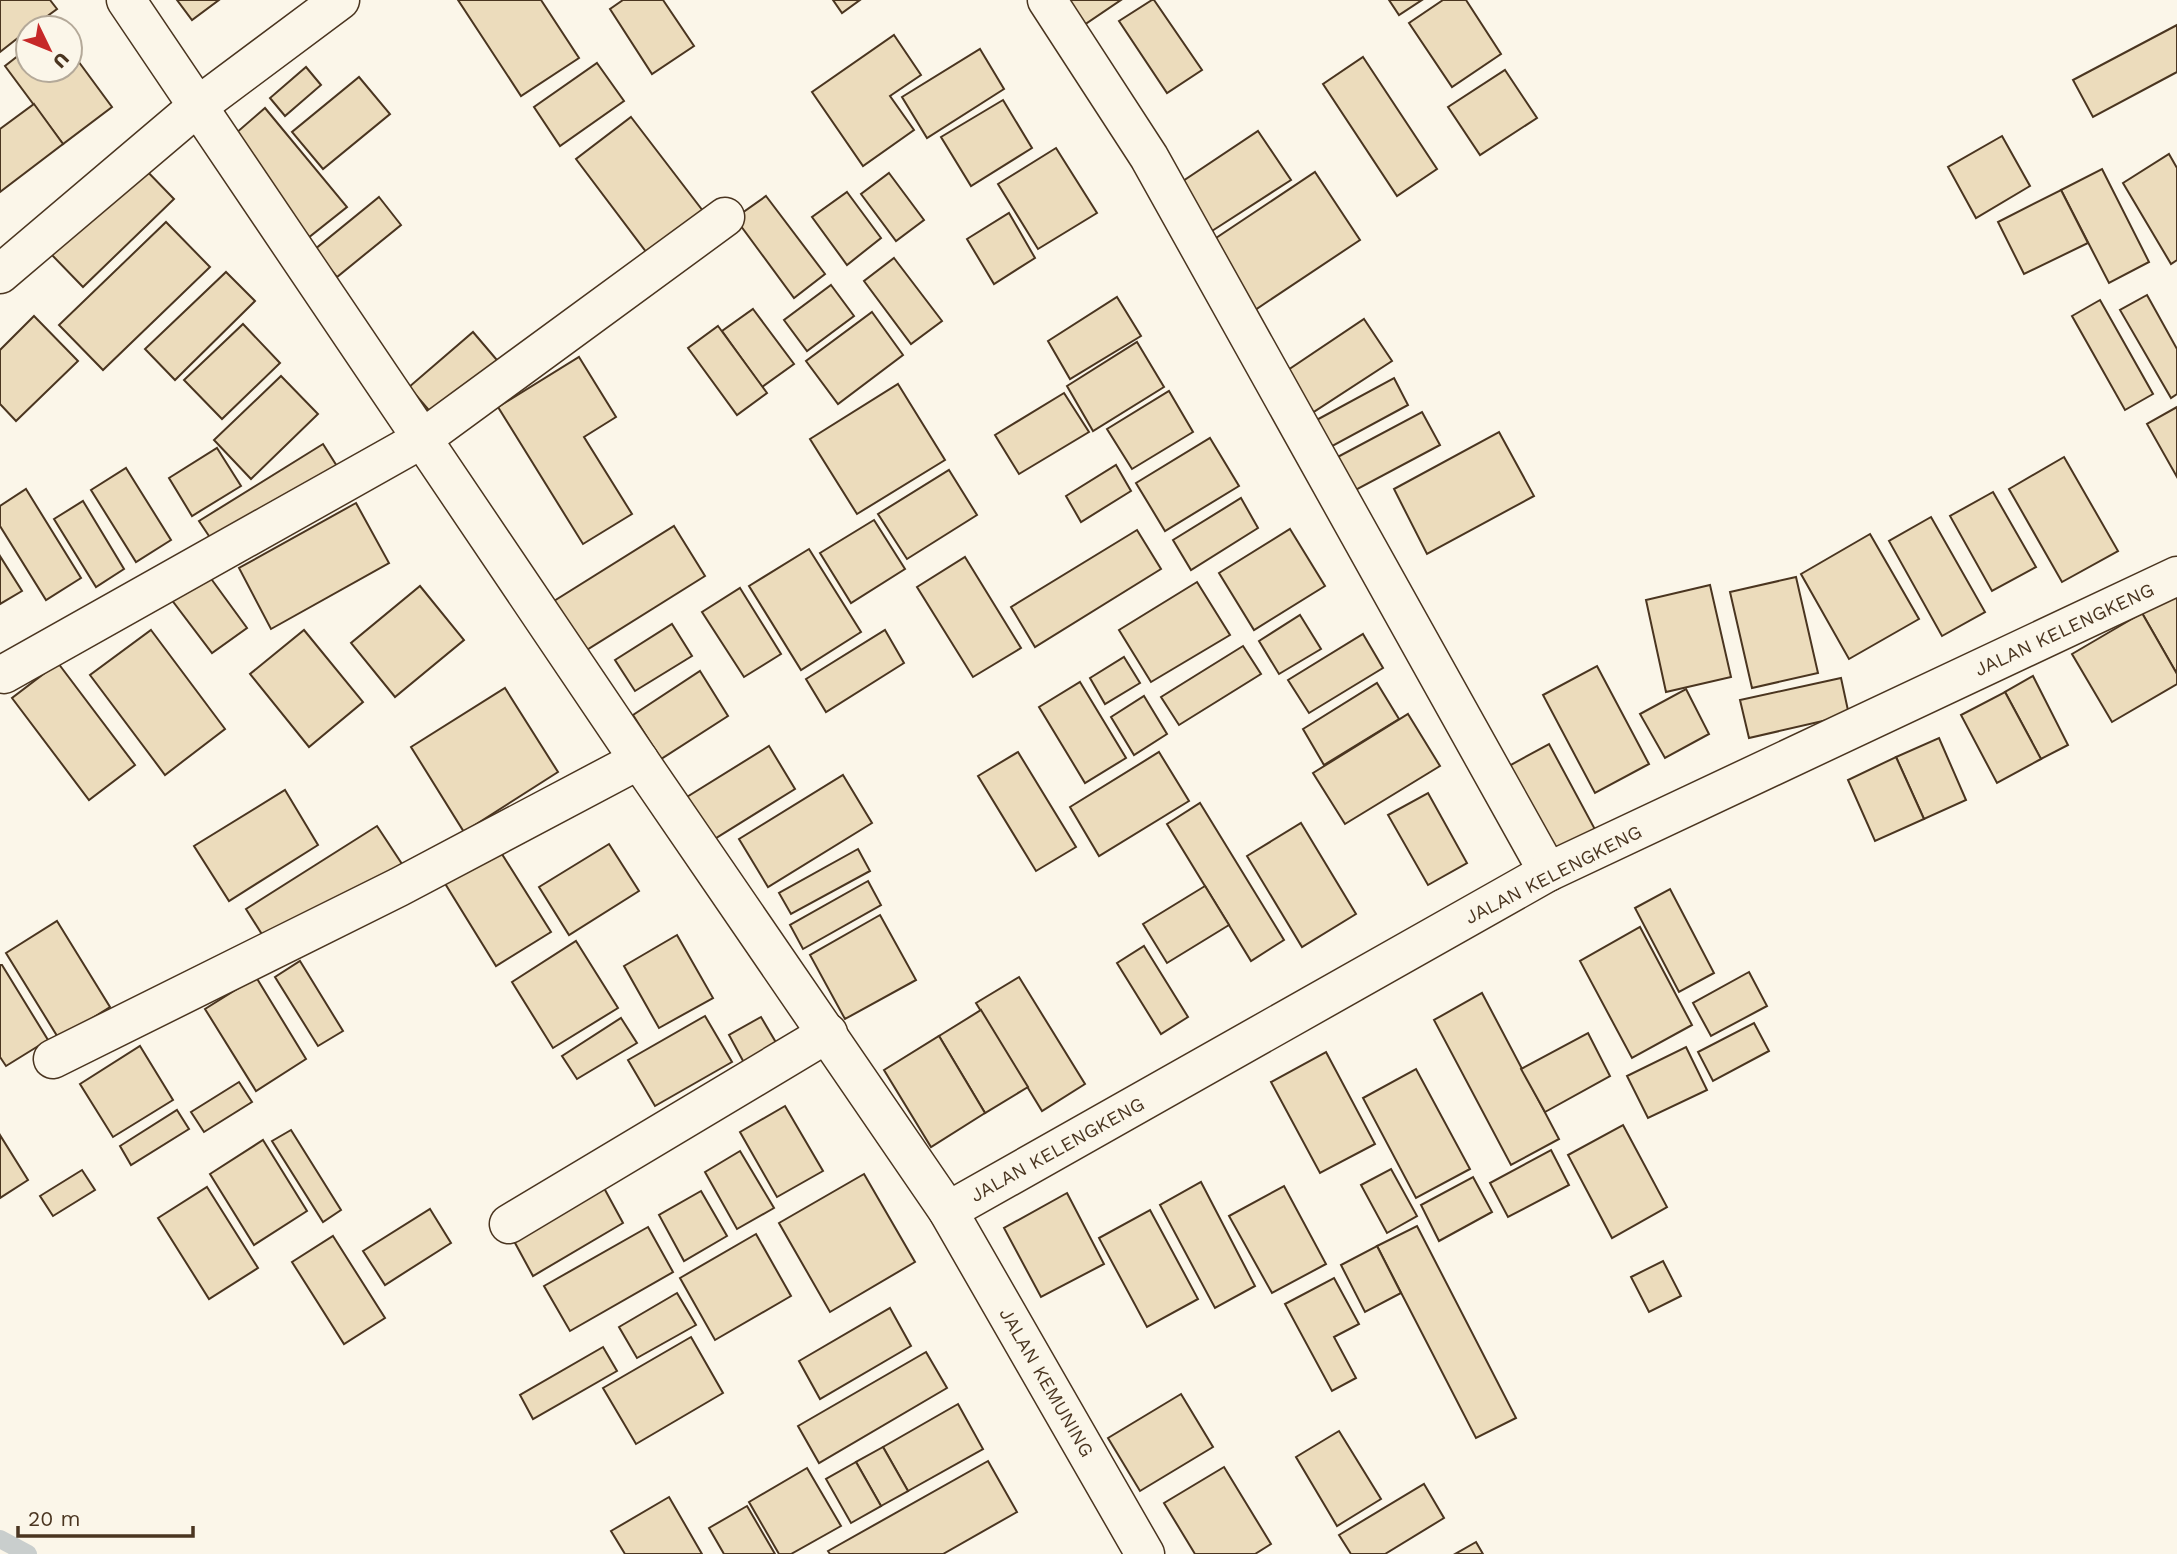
<svg xmlns="http://www.w3.org/2000/svg" width="2177" height="1554" font-family="'Work Sans',sans-serif">
  <rect width="100%" height="100%" fill="#fbf6e9"/>
  <g fill="none" stroke-linecap="round" stroke-linejoin="round">
    <path stroke="#c9cecd" stroke-width="18" d="M0 1539 28 1554"/>
  </g>
  <g fill="#ecdcbc" stroke="#4a3520" stroke-width="2">
    <path d="M0 0H50L57 9 31 28H28V30L0 52Z"/>
    <path d="M177 0H219L192 20Z"/>
    <path d="M458 0H541L579 58 521 96Z"/>
    <path d="M623 0H663L694 46 652 74 610 9Z"/>
    <path d="M833 0H860L842 13Z"/>
    <path d="M1064 0H1121L1081 27Z"/>
    <path d="M1152 0H1154L1202 70 1167 93 1119 21Z"/>
    <path d="M1389 0H1422L1399 15Z"/>
    <path d="M1443 0H1466L1501 54 1452 87 1409 23Z"/>
    <path d="M2177 25V72L2093 117 2073 80Z"/>
    <path d="M894 35 921 75 890 96 914 130 863 166 812 92Z"/>
    <path d="M28 48V70H70V50L112 107 63 144 5 66Z"/>
    <path d="M980 49 1004 89 927 138 902 97Z"/>
    <path d="M1363 57 1437 169 1397 196 1323 84Z"/>
    <path d="M597 63 624 101 560 146 534 107Z"/>
    <path d="M306 67 321 85 285 116 270 98Z"/>
    <path d="M1505 70 1537 118 1480 155 1448 107Z"/>
    <path d="M359 77 390 114 323 169 292 132Z"/>
    <path d="M1003 100 1032 148 971 186 941 137Z"/>
    <path d="M34 104 63 144 0 192V129Z"/>
    <path d="M265 108 347 207 308 238 228 140Z"/>
    <path d="M631 117 703 211 647 253 576 159Z"/>
    <path d="M1258 131 1291 180 1212 231 1180 183Z"/>
    <path d="M2002 136 2030 186 1976 218 1948 167Z"/>
    <path d="M1056 148 1097 213 1038 249 998 184Z"/>
    <path d="M2169 154 2177 168V260L2171 264 2123 183Z"/>
    <path d="M142 166 174 199 83 287 51 254Z"/>
    <path d="M2102 169 2149 262 2109 283 2061 190Z"/>
    <path d="M1315 172 1360 240 1255 310 1210 242Z"/>
    <path d="M889 173 924 220 896 241 861 194Z"/>
    <path d="M2061 190 2088 243 2024 274 1998 222Z"/>
    <path d="M847 192 881 238 847 265 812 217Z"/>
    <path d="M766 196 825 274 794 298 735 218Z"/>
    <path d="M379 197 401 225 337 277 314 250Z"/>
    <path d="M1009 213 1035 258 994 284 967 239Z"/>
    <path d="M166 222 210 267 103 370 59 325Z"/>
    <path d="M894 258 942 321 911 344 864 281Z"/>
    <path d="M226 272 255 301 175 380 145 349Z"/>
    <path d="M831 285 854 316 807 351 784 320Z"/>
    <path d="M2147 295 2177 349V394L2171 398 2120 310Z"/>
    <path d="M1117 297 1141 336 1070 379 1048 341Z"/>
    <path d="M2100 300 2153 394 2125 410 2072 316Z"/>
    <path d="M753 309 794 364 762 387 722 331Z"/>
    <path d="M872 312 903 355 838 404 806 361Z"/>
    <path d="M34 316 78 361 16 421 0 404V350Z"/>
    <path d="M1364 319 1392 361 1312 413 1285 372Z"/>
    <path d="M243 324 280 363 222 419 184 380Z"/>
    <path d="M718 326 767 393 737 415 688 348Z"/>
    <path d="M473 332 502 366 439 422 409 387Z"/>
    <path d="M1137 342 1164 387 1093 431 1067 386Z"/>
    <path d="M579 357 616 417 584 437 632 514 583 544 498 407Z"/>
    <path d="M281 376 318 414 251 479 214 440Z"/>
    <path d="M1394 378 1408 405 1325 450 1311 423Z"/>
    <path d="M898 384 945 460 857 514 810 439Z"/>
    <path d="M1169 391 1193 432 1132 469 1107 429Z"/>
    <path d="M1064 393 1089 432 1019 474 995 435Z"/>
    <path d="M2177 407V477L2147 424Z"/>
    <path d="M1422 412 1440 445 1350 493 1332 460Z"/>
    <path d="M1499 432 1534 496 1427 554 1394 489Z"/>
    <path d="M1210 438 1239 486 1165 531 1136 483Z"/>
    <path d="M323 444 340 471 217 548 199 521Z"/>
    <path d="M217 448 241 486 192 516 169 478Z"/>
    <path d="M2064 457 2118 551 2062 582 2009 489Z"/>
    <path d="M1116 465 1131 491 1081 522 1066 496Z"/>
    <path d="M126 468 171 540 136 562 91 490Z"/>
    <path d="M949 470 977 515 907 559 878 514Z"/>
    <path d="M26 489 81 578 46 600 0 526V506Z"/>
    <path d="M1993 492 2036 567 1992 591 1950 516Z"/>
    <path d="M1241 498 1258 528 1191 570 1173 540Z"/>
    <path d="M83 501 124 569 96 587 54 519Z"/>
    <path d="M356 503 389 563 271 629 239 568Z"/>
    <path d="M1931 517 1985 612 1942 636 1889 541Z"/>
    <path d="M874 520 905 569 851 603 820 553Z"/>
    <path d="M674 526 705 576 577 656 546 606Z"/>
    <path d="M1290 529 1325 586 1254 630 1219 573Z"/>
    <path d="M1137 530 1161 569 1035 647 1011 607Z"/>
    <path d="M1870 534 1919 619 1849 659 1801 574Z"/>
    <path d="M809 549 861 632 801 670 749 586Z"/>
    <path d="M0 556 22 591 0 604Z"/>
    <path d="M965 557 1021 648 973 677 917 587Z"/>
    <path d="M204 569 247 628 212 653 168 595Z"/>
    <path d="M1796 577 1818 673 1752 688 1730 592Z"/>
    <path d="M1197 582 1230 635 1151 682 1119 630Z"/>
    <path d="M1710 585 1731 677 1666 692 1646 600Z"/>
    <path d="M420 586 464 640 395 697 351 643Z"/>
    <path d="M740 588 781 654 744 677 702 612Z"/>
    <path d="M2177 592V674L2142 613Z"/>
    <path d="M2142 613 2177 674V684L2112 722 2072 654Z"/>
    <path d="M1300 615 1321 649 1279 674 1259 641Z"/>
    <path d="M672 624 692 656 635 691 615 660Z"/>
    <path d="M151 630 225 729 165 775 90 675Z"/>
    <path d="M304 630 363 702 309 747 250 674Z"/>
    <path d="M885 630 904 663 826 712 806 679Z"/>
    <path d="M1363 634 1383 668 1309 713 1288 680Z"/>
    <path d="M1243 646 1261 674 1179 725 1161 697Z"/>
    <path d="M1124 657 1140 683 1105 704 1090 678Z"/>
    <path d="M58 663 135 765 89 800 12 698Z"/>
    <path d="M1597 666 1649 764 1595 793 1543 695Z"/>
    <path d="M700 671 728 716 661 759 633 715Z"/>
    <path d="M2033 676 2068 745 2041 759 2005 692Z"/>
    <path d="M1841 678 1849 715 1749 738 1740 700Z"/>
    <path d="M1080 682 1126 758 1085 783 1039 707Z"/>
    <path d="M1377 683 1399 719 1324 765 1303 729Z"/>
    <path d="M505 688 558 772 464 832 411 747Z"/>
    <path d="M1686 689 1709 734 1665 758 1640 714Z"/>
    <path d="M2005 692 2041 759 1997 783 1961 715Z"/>
    <path d="M1144 696 1167 734 1134 755 1111 717Z"/>
    <path d="M1408 714 1440 766 1345 824 1313 773Z"/>
    <path d="M1939 738 1966 800 1924 819 1896 757Z"/>
    <path d="M1549 744 1598 835 1546 863 1498 772Z"/>
    <path d="M769 746 795 789 708 843 682 800Z"/>
    <path d="M1018 752 1076 847 1036 871 978 776Z"/>
    <path d="M1159 752 1189 801 1099 856 1070 807Z"/>
    <path d="M1896 757 1924 819 1875 841 1848 780Z"/>
    <path d="M843 775 872 823 768 887 739 839Z"/>
    <path d="M285 790 318 845 229 901 194 846Z"/>
    <path d="M1428 793 1467 863 1428 885 1388 815Z"/>
    <path d="M1200 803 1284 940 1251 961 1167 824Z"/>
    <path d="M1301 823 1356 914 1302 947 1247 856Z"/>
    <path d="M377 826 402 864 270 947 246 909Z"/>
    <path d="M495 843 551 932 496 966 441 877Z"/>
    <path d="M609 844 639 891 569 935 539 887Z"/>
    <path d="M858 849 870 871 791 914 779 893Z"/>
    <path d="M868 881 881 905 803 949 790 925Z"/>
    <path d="M1205 886 1229 925 1167 963 1143 924Z"/>
    <path d="M1670 889 1714 973 1679 992 1635 908Z"/>
    <path d="M880 915 916 980 845 1019 810 955Z"/>
    <path d="M57 921 110 1007 59 1039 6 953Z"/>
    <path d="M1640 927 1692 1025 1632 1058 1580 961Z"/>
    <path d="M677 935 713 998 659 1028 624 966Z"/>
    <path d="M576 941 618 1008 553 1048 512 982Z"/>
    <path d="M1144 946 1188 1017 1161 1034 1117 963Z"/>
    <path d="M300 961 343 1031 318 1046 275 977Z"/>
    <path d="M0 965H2L48 1040 6 1066 0 1057Z"/>
    <path d="M1749 972 1767 1006 1711 1036 1693 1003Z"/>
    <path d="M256 977 306 1059 256 1091 205 1009Z"/>
    <path d="M1019 977 1085 1084 1042 1111 976 1003Z"/>
    <path d="M1482 993 1559 1139 1511 1165 1434 1020Z"/>
    <path d="M981 1010 1028 1087 985 1113 939 1036Z"/>
    <path d="M705 1016 732 1062 655 1106 628 1060Z"/>
    <path d="M761 1017 781 1051 748 1070 729 1035Z"/>
    <path d="M621 1018 637 1043 577 1079 562 1056Z"/>
    <path d="M1754 1023 1769 1051 1713 1081 1698 1052Z"/>
    <path d="M1588 1033 1610 1076 1545 1112 1521 1069Z"/>
    <path d="M939 1036 985 1113 931 1147 884 1070Z"/>
    <path d="M140 1046 173 1100 113 1137 80 1084Z"/>
    <path d="M1686 1047 1707 1090 1648 1118 1627 1076Z"/>
    <path d="M1326 1052 1375 1144 1320 1173 1271 1082Z"/>
    <path d="M1416 1069 1470 1169 1416 1198 1363 1098Z"/>
    <path d="M239 1082 252 1102 204 1132 191 1112Z"/>
    <path d="M785 1106 823 1171 777 1197 740 1132Z"/>
    <path d="M177 1110 189 1129 131 1165 120 1146Z"/>
    <path d="M1623 1125 1667 1207 1612 1238 1568 1155Z"/>
    <path d="M291 1130 341 1210 323 1222 272 1141Z"/>
    <path d="M0 1135 28 1180 0 1198Z"/>
    <path d="M263 1140 307 1211 254 1245 210 1174Z"/>
    <path d="M1551 1150 1569 1185 1508 1217 1490 1183Z"/>
    <path d="M740 1151 774 1208 737 1229 705 1172Z"/>
    <path d="M1391 1169 1417 1216 1387 1233 1361 1185Z"/>
    <path d="M82 1170 95 1190 53 1216 40 1196Z"/>
    <path d="M864 1174 915 1262 830 1312 779 1223Z"/>
    <path d="M1473 1177 1492 1212 1439 1241 1421 1205Z"/>
    <path d="M1201 1182 1255 1286 1215 1308 1160 1205Z"/>
    <path d="M1284 1186 1326 1264 1272 1293 1229 1216Z"/>
    <path d="M207 1187 258 1268 209 1299 158 1218Z"/>
    <path d="M604 1188 623 1223 533 1276 514 1241Z"/>
    <path d="M701 1191 727 1236 684 1261 659 1215Z"/>
    <path d="M1067 1193 1104 1264 1041 1297 1004 1228Z"/>
    <path d="M430 1209 451 1243 385 1285 363 1251Z"/>
    <path d="M1150 1210 1198 1299 1147 1327 1099 1238Z"/>
    <path d="M1417 1226 1516 1418 1476 1438 1377 1246Z"/>
    <path d="M648 1227 673 1272 570 1331 544 1286Z"/>
    <path d="M756 1234 791 1296 715 1340 680 1278Z"/>
    <path d="M333 1236 385 1318 344 1344 292 1262Z"/>
    <path d="M1377 1246 1401 1293 1365 1312 1341 1265Z"/>
    <path d="M1663 1261 1681 1296 1649 1312 1631 1277Z"/>
    <path d="M1334 1278 1359 1324 1334 1337 1356 1378 1332 1391 1285 1304Z"/>
    <path d="M677 1293 696 1325 637 1358 619 1327Z"/>
    <path d="M890 1308 911 1346 820 1399 799 1361Z"/>
    <path d="M691 1337 723 1393 636 1444 603 1388Z"/>
    <path d="M603 1347 617 1371 533 1419 520 1395Z"/>
    <path d="M926 1352 947 1388 819 1463 798 1426Z"/>
    <path d="M1181 1394 1213 1447 1140 1491 1108 1438Z"/>
    <path d="M958 1404 983 1449 908 1491 883 1447Z"/>
    <path d="M1339 1431 1381 1499 1337 1526 1296 1457Z"/>
    <path d="M883 1447 908 1491 881 1506 856 1462Z"/>
    <path d="M988 1461 1017 1512 943 1554H830L828 1551Z"/>
    <path d="M856 1462 881 1506 851 1523 826 1479Z"/>
    <path d="M1224 1467 1271 1544 1255 1554H1195L1164 1503Z"/>
    <path d="M807 1468 841 1526 791 1554H779L749 1502Z"/>
    <path d="M1424 1484 1444 1518 1385 1554H1351L1339 1535Z"/>
    <path d="M669 1497 702 1554H625L611 1531Z"/>
    <path d="M747 1506 775 1554H724L709 1528Z"/>
    <path d="M1476 1542 1483 1554H1455Z"/>
  </g>
  <g fill="none" stroke-linecap="round" stroke-linejoin="round">
    <defs>
      <g id="minor">
        <path d="M126 0 639 760 948 1211 1145 1554"/>
        <path d="M1047 0 1149 157 1548 872"/>
        <path d="M0 274 198 106 340 0"/>
        <path d="M4 674 422 439 725 217"/>
        <path d="M53 1059 399 887 639 760"/>
        <path d="M948 1211 1548 872 2177 576"/>
        <path d="M509 1224 828 1033"/>
      </g>
    </defs>
    <use href="#minor" stroke="#4a3520" stroke-width="41"/>
    <use href="#minor" stroke="#fbf6e9" stroke-width="38"/>
  </g>
  <g text-anchor="middle" stroke-width="5" stroke-linejoin="round" paint-order="stroke">
    <g font-size="19" fill="#4a3520" stroke="#fbf6e9">
      <text transform="translate(2064 629) rotate(-25)" y="7">JALAN KELENGKENG</text>
      <text transform="translate(1553 874) rotate(-27)" y="7">JALAN KELENGKENG</text>
      <text transform="translate(1057 1149) rotate(-29)" y="7">JALAN KELENGKENG</text>
      <text transform="translate(1047 1382) rotate(60)" y="7">JALAN KEMUNING</text>
    </g>
  </g>
  <g transform="translate(49 49) rotate(133)"><circle r="33" fill="#fbf6e9" stroke="#b4a999" stroke-width="2"/>
  <path d="M0-5L12 26L0 18L-12 26Z" fill="#c62828"/>
  <text y="-10" font-size="19" font-weight="bold" text-anchor="middle" fill="#4a3520">U</text>
  </g>
  <path d="M18 1526v10h175v-10" fill="none" stroke="#4a3520" stroke-width="3.5"/>
  <text x="28" y="1526" font-size="21" fill="#4a3520" stroke="#fbf6e9" stroke-width="5" paint-order="stroke">20 m</text>
</svg>
